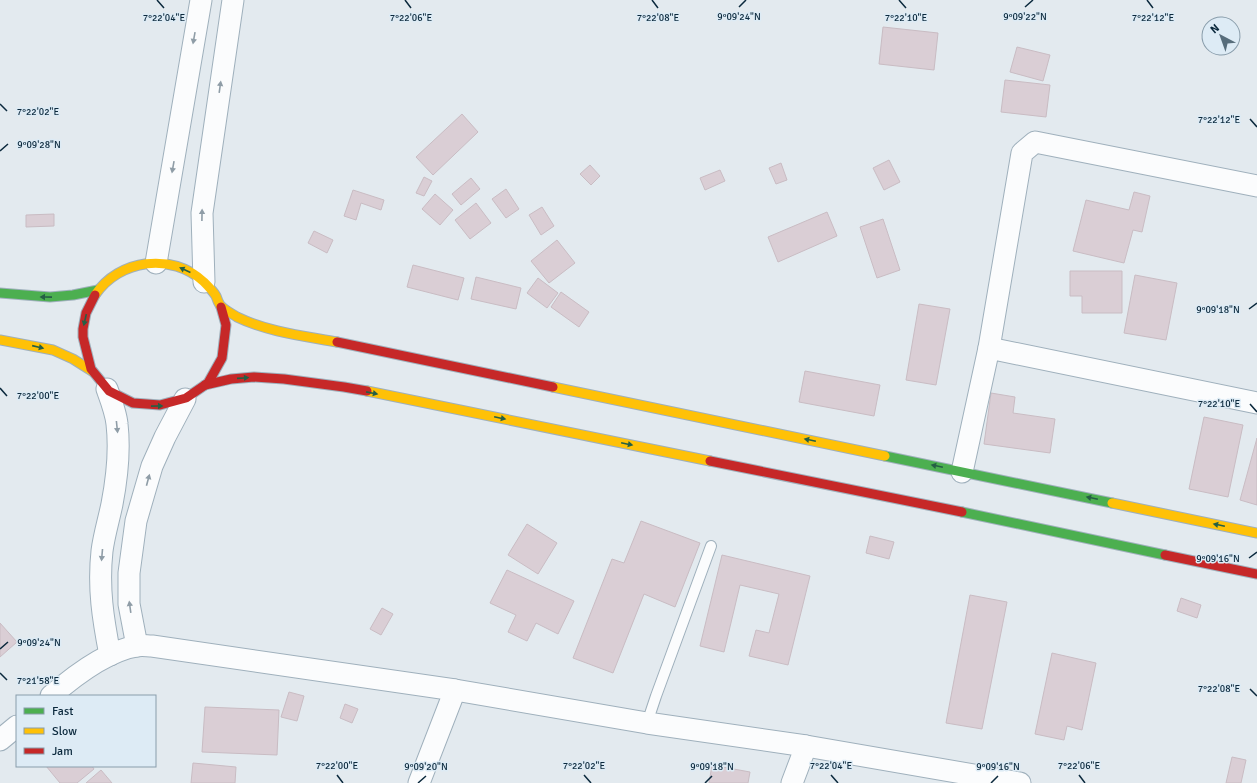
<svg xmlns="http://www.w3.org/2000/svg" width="1257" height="783" font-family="Signika,sans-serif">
  <rect width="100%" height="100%" fill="#e3eaef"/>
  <g fill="#daced5" stroke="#c9bcc3">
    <path d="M883 27 938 33 934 70 879 64Z"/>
    <path d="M1017 47 1050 55 1043 81 1010 72Z"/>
    <path d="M1005 80 1050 85 1046 117 1001 112Z"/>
    <path d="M462 114 478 132 433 175 416 157Z"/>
    <path d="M889 160 900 182 884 190 873 168Z"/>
    <path d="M781 163 787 180 776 184 769 168Z"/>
    <path d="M590 165 600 176 591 185 580 174Z"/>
    <path d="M720 170 725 181 705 190 700 178Z"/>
    <path d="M424 177 432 181 424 196 416 193Z"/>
    <path d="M471 178 480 189 461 205 452 194Z"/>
    <path d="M506 189 519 209 506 218 492 199Z"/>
    <path d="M353 190 384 200 381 210 361 203 356 220 344 216Z"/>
    <path d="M1134 192 1150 196 1142 232 1133 230 1124 263 1073 251 1086 200 1129 210Z"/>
    <path d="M435 194 453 210 440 225 422 209Z"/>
    <path d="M476 203 491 223 470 239 455 220Z"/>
    <path d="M542 207 554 226 541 235 529 215Z"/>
    <path d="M827 212 837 236 778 262 768 237Z"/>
    <path d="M54 214V226L26 227V215Z"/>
    <path d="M883 219 900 270 877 278 860 227Z"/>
    <path d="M314 231 333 240 327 253 308 243Z"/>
    <path d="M557 240 575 263 549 283 531 261Z"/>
    <path d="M413 265 464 278 458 300 407 287Z"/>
    <path d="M1070 271H1122V313H1082V296H1070Z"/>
    <path d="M1135 275 1177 283 1166 340 1124 333Z"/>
    <path d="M476 277 521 288 516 309 471 299Z"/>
    <path d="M538 278 558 293 547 308 527 293Z"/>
    <path d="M561 292 589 312 579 327 551 307Z"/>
    <path d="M919 304 950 309 936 385 906 380Z"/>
    <path d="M805 371 880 385 874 416 799 402Z"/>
    <path d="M991 393 1015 397 1013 413 1055 419 1050 453 984 444Z"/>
    <path d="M1204 417 1243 425 1228 497 1189 489Z"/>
    <path d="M1257 438V505L1240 500Z"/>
    <path d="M641 521 700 543 675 607 644 594 613 673 573 658 612 559 624 563Z"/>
    <path d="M527 524 557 543 538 574 508 555Z"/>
    <path d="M870 536 894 542 889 559 866 553Z"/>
    <path d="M722 555 810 576 788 665 749 656 756 630 769 633 779 594 740 585 724 652 700 646Z"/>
    <path d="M507 570 574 601 558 634 536 623 527 641 508 632 516 615 490 603Z"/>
    <path d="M970 595 1007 602 982 729 946 723Z"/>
    <path d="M1181 598 1201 605 1197 618 1177 611Z"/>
    <path d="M382 608 393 614 381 635 370 629Z"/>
    <path d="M0 623 17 642 0 657Z"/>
    <path d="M1052 653 1096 663 1082 730 1067 726 1064 740 1035 734Z"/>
    <path d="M289 692 304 696 297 721 281 717Z"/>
    <path d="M345 704 358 709 352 723 340 718Z"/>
    <path d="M205 707 279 710 277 755 202 752Z"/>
    <path d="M1232 757 1246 760 1241 783H1226Z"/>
    <path d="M193 763 236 767 235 783H191Z"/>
    <path d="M712 765 750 772 748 783H709Z"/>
    <path d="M46 766H92L94 769 77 783H60Z"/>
    <path d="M101 770 112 783H86Z"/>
  </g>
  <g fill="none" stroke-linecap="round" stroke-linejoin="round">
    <defs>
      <path id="lane" d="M647 723 656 696 711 546"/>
      <g id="street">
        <path d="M156 263 201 0"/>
        <path d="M204 282 202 213 233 0"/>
        <path d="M989 348 1022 153 1035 142 1257 186"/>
        <path d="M107 389C111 400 116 413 117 424 120 450 117 478 112 504 109 519 104 535 102 551 98 588 103 619 110 655"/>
        <path d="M962 472 989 348 1257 403"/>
        <path d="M137 646 129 604V573L136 521 152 466 165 437 185 399"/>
        <path d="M51 696C74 676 106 651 137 646 142 645 147 646 152 646L455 690 647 723 806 746 1020 783"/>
        <path d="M0 740 17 726"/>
        <path d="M419 783 455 690"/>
        <path d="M792 783 806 746"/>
      </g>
      <g id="fast">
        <path d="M0 293 50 297 73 295 98 290"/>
        <path d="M885 456 1112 503"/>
        <path d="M962 512 1165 555"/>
      </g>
      <g id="slow">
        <path d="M95 295C119 259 172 252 204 282 208 286 213 291 216 296 217 299 218 302 220 305 224 310 231 313 237 317 268 332 304 336 337 342"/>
        <path d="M0 340 53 350 73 359 92 371"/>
        <path d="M553 387 885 456"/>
        <path d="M367 391 710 461"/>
        <path d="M1112 503 1257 533"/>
      </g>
      <g id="jam">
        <path d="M95 295 86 313 83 329V337L91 369 109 391 133 403 160 405 186 398 208 383 222 358 226 325 221 307"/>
        <path d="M337 342 553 387"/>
        <path d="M205 385 231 379 254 377 284 379 344 387 367 391"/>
        <path d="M710 461 962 512"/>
        <path d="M1165 555 1257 574"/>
      </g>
    </defs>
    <use href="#lane" stroke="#9fb0bc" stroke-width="12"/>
    <use href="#street" stroke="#9fb0bc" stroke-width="23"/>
    <use href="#fast" stroke="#9fb0bc" stroke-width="11"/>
    <use href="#slow" stroke="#9fb0bc" stroke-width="11"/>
    <use href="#jam" stroke="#9fb0bc" stroke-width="11"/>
    <use href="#lane" stroke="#fbfcfd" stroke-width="10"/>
    <use href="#street" stroke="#fbfcfd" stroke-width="21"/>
    <use href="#fast" stroke="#4caf50" stroke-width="9"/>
    <use href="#slow" stroke="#ffc107" stroke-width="9"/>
    <use href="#jam" stroke="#c62828" stroke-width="9"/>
  </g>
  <defs><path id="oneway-solid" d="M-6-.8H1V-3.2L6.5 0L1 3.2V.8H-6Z"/></defs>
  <g fill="#8f9da7">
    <use href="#oneway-solid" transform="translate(194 38) rotate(100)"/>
    <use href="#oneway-solid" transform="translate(220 87) rotate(-82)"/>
    <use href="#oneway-solid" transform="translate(173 167) rotate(100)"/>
    <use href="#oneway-solid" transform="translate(202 215) rotate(-89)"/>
    <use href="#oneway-solid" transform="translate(117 427) rotate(84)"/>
    <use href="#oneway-solid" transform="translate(148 480) rotate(-75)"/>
    <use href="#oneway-solid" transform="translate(102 555) rotate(95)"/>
    <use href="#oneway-solid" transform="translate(130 607) rotate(-98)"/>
  </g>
  <g fill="#255f45">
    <use href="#oneway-solid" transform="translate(185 270) rotate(-155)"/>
    <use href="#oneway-solid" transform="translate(46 297) rotate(-179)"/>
    <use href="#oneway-solid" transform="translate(85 320) rotate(103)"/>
    <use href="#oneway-solid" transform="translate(38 347) rotate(13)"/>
    <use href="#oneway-solid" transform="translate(243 378) rotate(-4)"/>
    <use href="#oneway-solid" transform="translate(372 393) rotate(11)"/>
    <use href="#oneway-solid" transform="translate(157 406) rotate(-1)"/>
    <use href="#oneway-solid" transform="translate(500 418) rotate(12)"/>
    <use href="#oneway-solid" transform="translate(810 440) rotate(-168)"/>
    <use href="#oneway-solid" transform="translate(627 444) rotate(12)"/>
    <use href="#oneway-solid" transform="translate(937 466) rotate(-168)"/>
    <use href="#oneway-solid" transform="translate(1092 498) rotate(-168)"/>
    <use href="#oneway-solid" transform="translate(1219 525) rotate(-168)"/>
  </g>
  <path fill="none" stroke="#0b293d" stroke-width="1.5" d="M157 0 164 8M405 0 411 8M652 0 658 8M899 0 906 8M1147 0 1153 8M739 7 746 0M1025 7 1033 0M0 104 7 111M1250 119 1257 127M0 151 8 144M1249 309 1257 303M0 388 7 396M1250 404 1257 412M1249 558 1257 552M0 649 8 642M0 673 7 680M1250 689 1257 696M337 775 343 783M584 775 591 783M831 775 838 783M1079 775 1085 783M418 783 426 776M705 783 712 776M991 783 998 776"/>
  <g font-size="10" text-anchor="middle" fill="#0b293d" stroke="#ddebf5" stroke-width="3" stroke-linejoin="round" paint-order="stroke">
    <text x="739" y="20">9°09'24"N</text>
    <text x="1025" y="20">9°09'22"N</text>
    <text x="658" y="21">7°22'08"E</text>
    <text x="1153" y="21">7°22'12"E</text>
    <text x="164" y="21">7°22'04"E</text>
    <text x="411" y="21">7°22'06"E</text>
    <text x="906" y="21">7°22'10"E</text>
    <text x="38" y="115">7°22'02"E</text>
    <text x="1219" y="123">7°22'12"E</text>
    <text x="39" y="148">9°09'28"N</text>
    <text x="1218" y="313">9°09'18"N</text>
    <text x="38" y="399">7°22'00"E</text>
    <text x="1219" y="407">7°22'10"E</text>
    <text x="1218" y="562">9°09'16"N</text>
    <text x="39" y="646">9°09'24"N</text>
    <text x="38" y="684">7°21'58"E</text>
    <text x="1219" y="692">7°22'08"E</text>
    <text x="337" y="769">7°22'00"E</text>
    <text x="584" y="769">7°22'02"E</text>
    <text x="831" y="769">7°22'04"E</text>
    <text x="1079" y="769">7°22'06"E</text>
    <text x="426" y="770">9°09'20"N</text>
    <text x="712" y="770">9°09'18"N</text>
    <text x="998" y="770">9°09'16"N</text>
  </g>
  <rect x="16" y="695" width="140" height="72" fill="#ddebf5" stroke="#899dab"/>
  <rect x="24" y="708" width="20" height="6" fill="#4caf50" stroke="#899dab"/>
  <text x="52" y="715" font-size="12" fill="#0b293d">Fast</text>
  <rect x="24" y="728" width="20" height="6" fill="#ffc107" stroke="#899dab"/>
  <text x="52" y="735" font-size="12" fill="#0b293d">Slow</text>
  <rect x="24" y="748" width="20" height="6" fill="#c62828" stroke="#899dab"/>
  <text x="52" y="755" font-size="12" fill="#0b293d">Jam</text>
  <g transform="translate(1221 36) rotate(319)"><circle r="19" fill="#ddebf5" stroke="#899dab"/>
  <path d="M0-3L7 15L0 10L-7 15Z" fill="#576d7b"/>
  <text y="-6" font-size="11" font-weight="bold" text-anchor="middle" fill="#0b293d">N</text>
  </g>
</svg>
